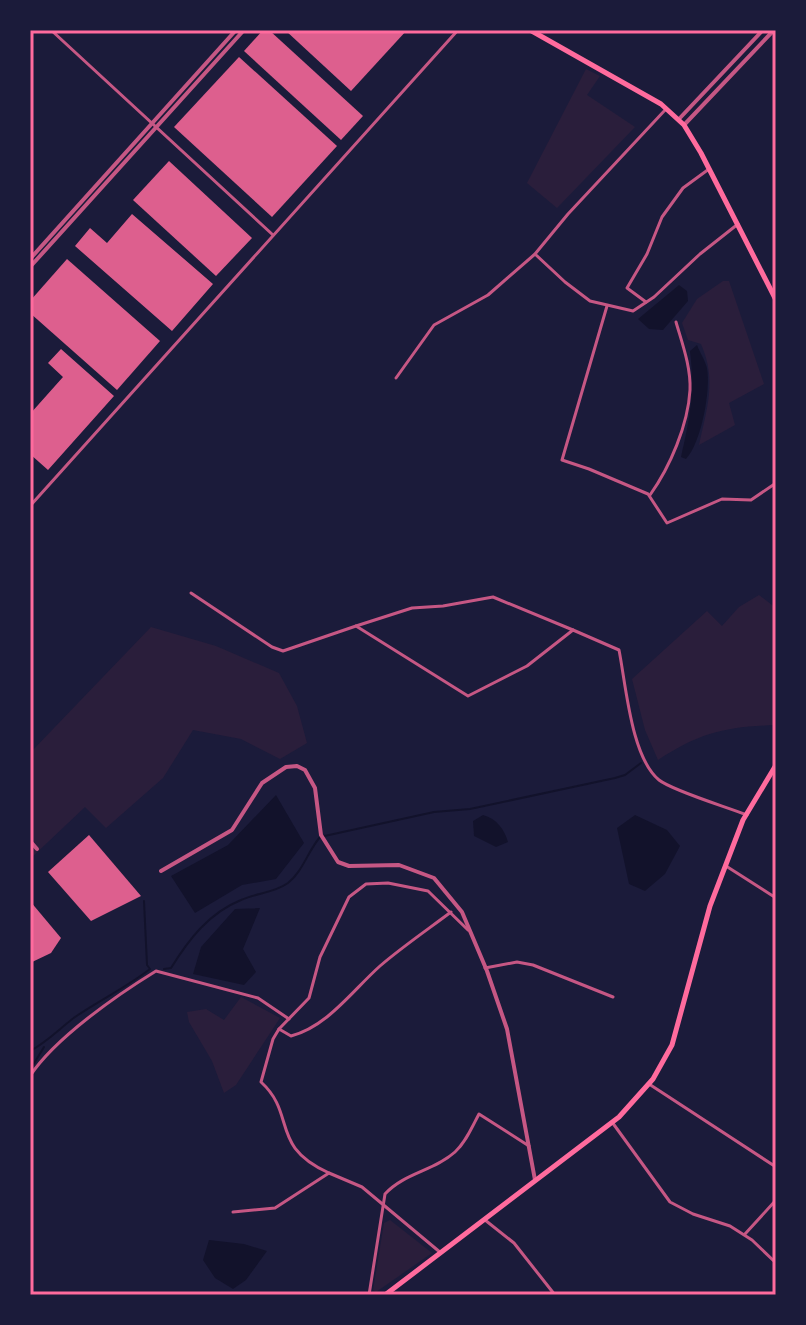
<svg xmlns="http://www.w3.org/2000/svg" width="806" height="1325" font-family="'Nunito Sans',sans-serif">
  <rect width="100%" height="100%" fill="#1b1b3a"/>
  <g fill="#2a1e3b">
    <path d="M586 69 600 76 587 95 635 127 557 208 527 183Z"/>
    <path d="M723 281H729L764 384 729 403 735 425 699 445C707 408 717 380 701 344L688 340 682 323 697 299Z"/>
    <path d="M759 595 776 608V725C725 727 701 732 658 760L645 730 632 679 707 611 722 626 739 607Z"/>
    <path d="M151 627 216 646 279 673 297 706 307 743 280 759 241 739 193 730 163 778 106 828 85 807 30 859V753Z"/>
    <path d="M241 997 280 1018 236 1085 224 1093 212 1061 189 1022 187 1012 206 1009 224 1020Z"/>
    <path d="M390 1220 432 1253 376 1292 373 1290 384 1223Z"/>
  </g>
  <g fill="#12122b">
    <path d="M679 285 687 291 688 301 663 330 649 329 638 319Z"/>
    <path d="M697 345C700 353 705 360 707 368 711 391 701 443 686 459L681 457C690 418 695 391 690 351Z"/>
    <path d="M276 795 304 843 276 879 242 885 195 913 171 876 228 845Z"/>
    <path d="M483 815C497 819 504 829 508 842L496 847 474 836 473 821Z"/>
    <path d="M635 815 667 830 680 846 665 874 645 891 629 884 617 828Z"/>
    <path d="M260 908 243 949 256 972 244 985 193 974 201 947 235 909Z"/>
    <path d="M209 1240 244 1244 267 1251 246 1280 233 1289 215 1278 203 1260Z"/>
  </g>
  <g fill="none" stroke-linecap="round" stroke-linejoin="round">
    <g stroke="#12122b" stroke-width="2">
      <path d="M164 969 171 968C189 939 209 913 241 900 257 893 274 893 288 883 303 871 308 851 320 837L434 812 470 809 615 778 625 775 641 763"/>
      <path d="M30 1051C47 1042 59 1029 75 1017 100 1000 127 987 150 969L147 965 144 901"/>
      <path d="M30 1070 44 1047"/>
    </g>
  </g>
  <g fill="#dd5f8e">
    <path d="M263 30H269L363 116 341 140 244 51Z"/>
    <path d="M285 30H407L351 91Z"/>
    <path d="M239 57 337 146 272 217 174 127Z"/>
    <path d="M169 161 252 238 216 276 133 200Z"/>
    <path d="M132 214 213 284 172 331 75 246 90 228 107 243Z"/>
    <path d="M67 259 160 341 117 390 30 313V301Z"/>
    <path d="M61 349 114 396 48 470 30 454V414L63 377 48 363Z"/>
    <path d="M89 835 141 896 91 921 48 872Z"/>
    <path d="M30 901 61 938 51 953 30 963Z"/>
  </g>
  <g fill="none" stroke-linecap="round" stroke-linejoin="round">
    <g stroke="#c65784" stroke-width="3">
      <path d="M51 30 273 235"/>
      <path d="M536 255 565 282 590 301 633 311 654 297 700 254 738 224"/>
      <path d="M646 302 627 288 647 254 662 217 683 188 709 169"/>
      <path d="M607 306 562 460 589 469 648 494 667 523 722 499 751 500 776 483"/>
      <path d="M396 378 434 325 488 295 535 254 568 214 666 109"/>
      <path d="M650 495C670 467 688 425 690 390 691 367 682 343 676 322"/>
      <path d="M30 506 458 30"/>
      <path d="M191 593 272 647 283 651 356 626 468 696 527 666 573 630 619 650C626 685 631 757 659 780 673 791 727 807 747 815"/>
      <path d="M356 626 412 608 443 606 493 597 573 630"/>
      <path d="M726 866 776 898"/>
      <path d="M485 968 517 962 533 965 613 997"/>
      <path d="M279 1029 309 998 320 957 349 897 366 884 388 883 428 891 468 930"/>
      <path d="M30 1076C55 1038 117 995 156 971L258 998 289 1019"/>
      <path d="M649 1084 776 1167"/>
      <path d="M612 1122 670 1202 693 1214 730 1226 752 1240 776 1263"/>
      <path d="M329 1173 362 1187 441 1253"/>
      <path d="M233 1212 275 1208 329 1173C269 1146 297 1115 261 1082L273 1039 279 1029 291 1036C328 1026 352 991 380 966 402 947 427 930 451 912"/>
      <path d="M485 1220 514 1243 555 1295"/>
      <path d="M745 1234 776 1200"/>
      <path d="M369 1295 385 1194C404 1173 434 1171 455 1152 466 1142 472 1127 479 1114L529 1146"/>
      <path d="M774 1295 776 1294"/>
    </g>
    <g stroke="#c65784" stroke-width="4">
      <path d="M679 119 763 30"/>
      <path d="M684 125 774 30"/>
      <path d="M30 259 236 30"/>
      <path d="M30 267 244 30"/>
      <path d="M30 841 37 849"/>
      <path d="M161 871 232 830 262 783 286 767 297 766 305 770 315 788 321 835 338 862 349 866 399 865 434 878 462 912 487 971 507 1029 535 1180"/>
    </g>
    <g stroke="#ff6b9d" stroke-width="5">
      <path d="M530 30 661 104 684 125 701 153 776 300"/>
      <path d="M385 1295 619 1117 653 1079 672 1045 710 906 743 820 776 765"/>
    </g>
  </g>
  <rect width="806" height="1325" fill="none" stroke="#1b1b3a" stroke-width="64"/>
  <rect x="32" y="32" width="742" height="1261" fill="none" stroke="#ff6b9d" stroke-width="3"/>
</svg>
